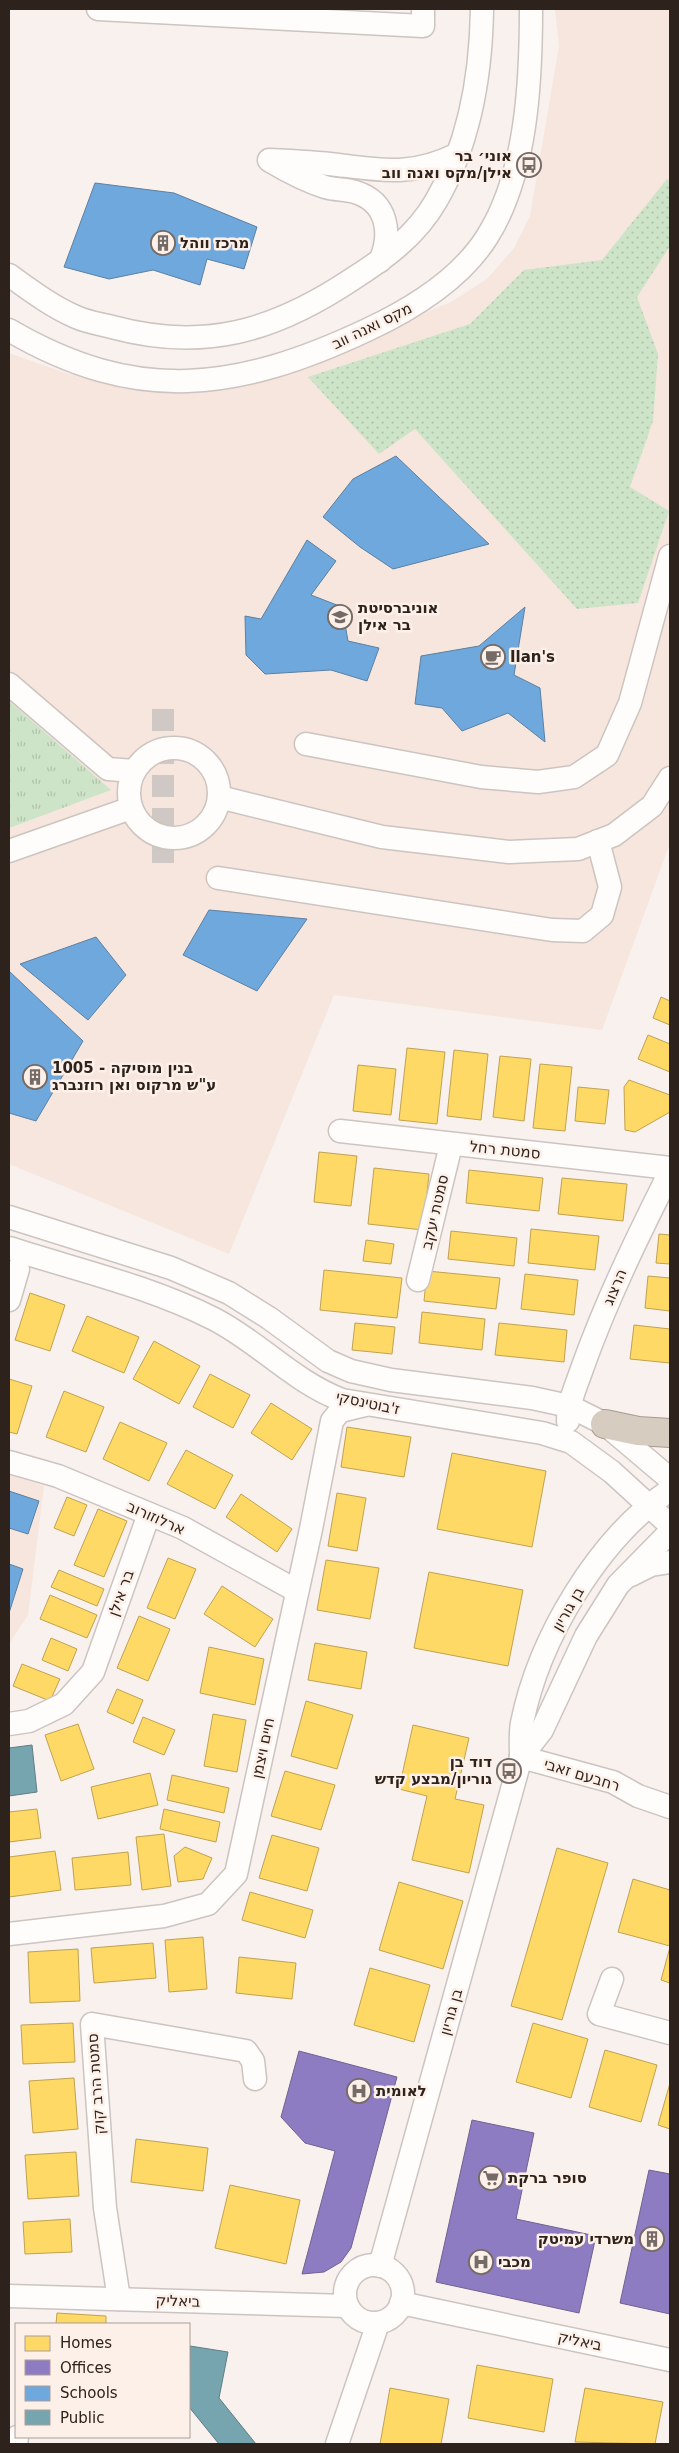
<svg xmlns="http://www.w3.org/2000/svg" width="679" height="2453" font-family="'DejaVu Sans',Heebo,sans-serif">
  <defs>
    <pattern id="grass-dots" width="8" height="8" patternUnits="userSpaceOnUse" patternTransform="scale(1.25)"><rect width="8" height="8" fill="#cde4c8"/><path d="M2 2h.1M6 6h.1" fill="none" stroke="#b0c3ab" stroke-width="1.8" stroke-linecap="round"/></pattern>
    <pattern id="park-tufts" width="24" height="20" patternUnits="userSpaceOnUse" patternTransform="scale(1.25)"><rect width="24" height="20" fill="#cde4c8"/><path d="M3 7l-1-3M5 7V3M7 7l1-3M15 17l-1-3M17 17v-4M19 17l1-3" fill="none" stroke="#b0c3ab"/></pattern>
  </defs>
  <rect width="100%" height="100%" fill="#f8f1ee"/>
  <g fill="#f6e6de">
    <path d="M555 9H670V843L602 1030 334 995 229 1254 9 1164V353L68 374 135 386 253 383 451 302 487 279 514 248 530 216 559 46Z"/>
    <path d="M9 1475 44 1486 28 1615 9 1644Z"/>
  </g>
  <path fill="url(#grass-dots)" d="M667 179 670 180V246L637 297 658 354 653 421 630 487 669 511 638 603 577 609 415 429 379 454 308 377 470 324 524 270 602 260Z"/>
  <path fill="url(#park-tufts)" d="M9 701 111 790 9 828Z"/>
  <g fill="#ffd966" stroke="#c0a250">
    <path d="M661 997 670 1001V1025L653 1018Z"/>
    <path d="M648 1035 670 1044V1072L638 1059Z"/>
    <path d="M407 1048 445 1052 437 1124 399 1120Z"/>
    <path d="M454 1050 488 1054 481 1120 447 1116Z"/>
    <path d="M500 1056 531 1059 524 1121 493 1117Z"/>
    <path d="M540 1064 572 1067 565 1131 533 1128Z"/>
    <path d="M358 1065 396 1069 391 1115 353 1111Z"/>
    <path d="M629 1080 670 1095V1112L635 1132 625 1130 624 1087Z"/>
    <path d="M578 1087 609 1090 605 1124 575 1121Z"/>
    <path d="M319 1152 357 1156 351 1206 314 1202Z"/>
    <path d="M374 1168 429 1174 423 1230 368 1224Z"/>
    <path d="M469 1170 543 1178 539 1211 466 1203Z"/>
    <path d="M562 1178 627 1184 623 1221 558 1214Z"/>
    <path d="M531 1229 599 1236 595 1270 528 1263Z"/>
    <path d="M451 1231 517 1238 514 1266 448 1259Z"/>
    <path d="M659 1234 670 1235V1264L656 1263Z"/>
    <path d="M366 1240 394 1244 391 1264 363 1261Z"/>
    <path d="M324 1270 402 1278 397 1318 320 1310Z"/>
    <path d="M427 1271 500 1278 496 1309 424 1301Z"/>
    <path d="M525 1274 578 1280 574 1315 521 1309Z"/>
    <path d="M648 1276 670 1278V1311L645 1308Z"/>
    <path d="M30 1293 65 1305 50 1351 15 1340Z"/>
    <path d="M422 1312 485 1319 482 1350 419 1343Z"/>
    <path d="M87 1316 139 1337 124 1373 72 1351Z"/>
    <path d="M355 1323 395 1327 392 1354 352 1350Z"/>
    <path d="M499 1323 567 1330 564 1362 495 1355Z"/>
    <path d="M634 1325 670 1329V1363L630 1359Z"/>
    <path d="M154 1341 200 1366 179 1404 133 1379Z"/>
    <path d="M210 1374 250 1395 233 1428 193 1407Z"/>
    <path d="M9 1379 32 1386 17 1434 9 1432Z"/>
    <path d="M64 1391 104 1407 86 1452 46 1437Z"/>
    <path d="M271 1403 312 1429 292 1460 251 1433Z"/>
    <path d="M120 1422 167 1443 149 1481 103 1459Z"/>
    <path d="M347 1427 411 1437 404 1477 341 1467Z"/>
    <path d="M186 1450 233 1475 215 1509 167 1484Z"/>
    <path d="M452 1453 546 1471 532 1547 437 1529Z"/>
    <path d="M337 1493 366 1498 357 1551 328 1546Z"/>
    <path d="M241 1494 292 1529 277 1552 226 1517Z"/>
    <path d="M67 1497 87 1505 74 1536 54 1528Z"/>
    <path d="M98 1509 127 1521 104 1577 74 1565Z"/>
    <path d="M168 1558 196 1569 175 1619 147 1608Z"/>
    <path d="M326 1560 379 1568 370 1619 317 1610Z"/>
    <path d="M59 1570 104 1589 97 1606 51 1587Z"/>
    <path d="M429 1572 523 1590 508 1666 414 1648Z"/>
    <path d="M222 1586 273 1619 255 1647 204 1614Z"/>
    <path d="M50 1595 97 1615 87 1638 40 1619Z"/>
    <path d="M139 1616 170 1629 148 1681 117 1668Z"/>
    <path d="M51 1638 77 1649 68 1671 42 1660Z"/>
    <path d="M315 1643 367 1652 361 1689 308 1680Z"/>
    <path d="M209 1647 264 1659 255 1705 200 1693Z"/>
    <path d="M22 1664 60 1679 50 1701 13 1686Z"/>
    <path d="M117 1689 143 1700 133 1724 107 1712Z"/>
    <path d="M306 1701 353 1715 337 1769 291 1756Z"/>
    <path d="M213 1714 246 1720 237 1772 204 1766Z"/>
    <path d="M143 1717 175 1730 164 1755 133 1742Z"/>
    <path d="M78 1724 94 1769 61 1781 45 1735Z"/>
    <path d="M413 1725 469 1738 455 1799 484 1805 469 1873 412 1860 427 1796 399 1789Z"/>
    <path d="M285 1771 335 1785 321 1830 271 1816Z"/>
    <path d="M150 1773 158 1805 98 1819 91 1787Z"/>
    <path d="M172 1775 229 1788 224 1813 167 1800Z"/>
    <path d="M37 1809 41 1838 9 1842V1812Z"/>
    <path d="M164 1809 220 1822 216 1842 160 1829Z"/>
    <path d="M164 1834 171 1886 142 1890 136 1837Z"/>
    <path d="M272 1835 319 1848 307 1891 259 1878Z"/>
    <path d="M185 1847 212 1858 203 1879 178 1882 174 1856Z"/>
    <path d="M557 1848 608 1863 562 2020 511 2006Z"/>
    <path d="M55 1851 61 1890 9 1897V1857Z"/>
    <path d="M128 1852 131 1885 75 1890 72 1858Z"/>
    <path d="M633 1879 670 1890V1946L618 1932Z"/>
    <path d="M399 1882 463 1901 443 1969 379 1950Z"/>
    <path d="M250 1892 313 1910 305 1938 242 1920Z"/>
    <path d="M203 1937 207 1989 169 1992 165 1940Z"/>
    <path d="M153 1943 156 1978 94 1983 91 1948Z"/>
    <path d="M670 1947V1983L661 1980Z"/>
    <path d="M78 1949 80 2001 30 2003 28 1952Z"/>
    <path d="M239 1957 296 1963 292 1999 236 1993Z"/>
    <path d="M370 1968 430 1985 414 2042 354 2025Z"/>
    <path d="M73 2023 75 2062 23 2064 21 2025Z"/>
    <path d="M533 2023 588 2039 571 2098 516 2082Z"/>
    <path d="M605 2050 657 2065 641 2122 589 2107Z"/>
    <path d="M74 2078 78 2129 33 2133 29 2081Z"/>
    <path d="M670 2083V2129L658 2125Z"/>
    <path d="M136 2139 208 2148 203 2191 131 2182Z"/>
    <path d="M76 2152 79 2196 28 2199 25 2155Z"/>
    <path d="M230 2185 300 2200 286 2264 215 2248Z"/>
    <path d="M70 2219 72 2252 25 2254 23 2222Z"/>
    <path d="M57 2313 106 2316V2324H56Z"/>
    <path d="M477 2365 553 2379 544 2432 468 2418Z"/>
    <path d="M390 2388 449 2399 441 2444H380Z"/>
    <path d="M585 2388 663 2402 655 2444 575 2442Z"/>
  </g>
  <g fill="#8e7cc3" stroke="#716191">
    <path d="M299 2051 397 2077 351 2248 341 2262 324 2272 302 2274 335 2151 305 2143 281 2117Z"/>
    <path d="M472 2120 534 2133 516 2219 596 2236 579 2313 436 2282Z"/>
    <path d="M649 2170 670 2174V2314L620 2303Z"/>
  </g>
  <g fill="#6fa8dc" stroke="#5b80a2">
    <path d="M95 183 174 193 257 227 244 269 207 259 200 285 153 270 109 279 64 267Z"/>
    <path d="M396 456 439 497 489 544 393 569 360 547 323 517 353 479Z"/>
    <path d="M307 540 336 561 311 595 342 607 348 641 379 648 367 681 331 670 265 674 246 655 245 616 261 619Z"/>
    <path d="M525 607 514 675 540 688 545 742 508 713 462 731 442 708 415 704 421 656 479 646Z"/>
    <path d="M209 910 307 919 257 991 183 955Z"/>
    <path d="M96 937 126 975 88 1020 20 964Z"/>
    <path d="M9 971 83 1041 36 1121 9 1113Z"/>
    <path d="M9 1491 39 1501 28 1534 9 1528Z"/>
    <path d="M9 1564 23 1569 9 1613Z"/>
  </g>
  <g fill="#76a5af" stroke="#607e83">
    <path d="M32 1745 37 1792 9 1796V1748Z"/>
    <path d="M190 2346 228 2352 219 2398 256 2444H219L189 2407Z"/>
  </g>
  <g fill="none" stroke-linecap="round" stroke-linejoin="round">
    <path stroke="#cfc8c4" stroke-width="22" stroke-dasharray="22 11" stroke-linecap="butt" d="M163 709V869"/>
    <defs>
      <g id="minor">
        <path d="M98 9 423 26V9"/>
        <path d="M269 160C292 161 315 162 338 165 386 171 413 176 458 154"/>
        <path d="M272 162C289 172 306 181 325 187 335 190 346 189 355 192 388 202 392 234 380 261"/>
        <path d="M9 275C30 290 51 306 76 317 87 322 100 324 112 327 204 352 274 331 351 280 384 259 416 236 436 201 470 143 481 75 482 9"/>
        <path d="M9 330C137 405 237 391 367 330 412 309 460 280 487 237 527 174 531 81 531 9"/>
        <path d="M9 684 108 769 134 771"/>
        <path d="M306 744 481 777 538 782 574 777 607 755 630 703 670 556"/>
        <circle cx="174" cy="793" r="45"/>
        <path d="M219 797 382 837 509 852 578 849 614 835 652 806 670 778"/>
        <path d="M9 851 131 808"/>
        <path d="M218 878 552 930 583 931 602 915 610 887 598 841"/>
        <path d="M340 1131 670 1168"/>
        <path d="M9 1217 171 1268 229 1293 269 1318 328 1361 351 1371 391 1380 532 1398 569 1406 605 1424 670 1479"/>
        <path d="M9 1248C77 1270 149 1286 214 1319 259 1342 294 1382 342 1400L542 1433 571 1442 612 1472 670 1525"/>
        <path d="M418 1280 451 1145"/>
        <path d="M9 1300 18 1269"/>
        <path d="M568 1421C568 1402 577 1384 583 1366 607 1299 638 1236 670 1172"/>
        <path d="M9 1462 58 1476 183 1528 297 1591"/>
        <path d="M631 1575 651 1565 670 1562"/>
        <path d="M9 1724 29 1721 64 1704 93 1672 149 1514"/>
        <path d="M521 1757 542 1730 586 1636 618 1585 670 1532"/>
        <path d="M521 1757 613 1782 638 1796 670 1807"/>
        <path d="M9 1934 164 1916 208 1904 236 1874 311 1529 332 1421 340 1411 365 1405"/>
        <path d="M612 1979 599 2014 670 2033"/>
        <circle cx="374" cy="2294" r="29"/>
        <path d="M380 2266 521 1757C521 1746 520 1734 522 1723 539 1638 598 1539 670 1490"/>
        <path d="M9 2296 347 2306"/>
        <path d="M119 2299 105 2208 92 2024 246 2051 253 2061 255 2079"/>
        <path d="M401 2303 670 2360"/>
        <path d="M16 2444 17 2437"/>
        <path d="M337 2444 378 2323"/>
      </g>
      <path id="highway" d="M605 1424 638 1431 670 1433"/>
    </defs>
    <use href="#minor" stroke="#cdc4c0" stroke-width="25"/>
    <use href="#highway" stroke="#a89b8e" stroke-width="30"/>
    <use href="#minor" stroke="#fefdfc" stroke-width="22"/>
    <use href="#highway" stroke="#d6ccc0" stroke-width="28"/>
  </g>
  <defs>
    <symbol id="bus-ring" viewBox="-11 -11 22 22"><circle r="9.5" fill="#fdf0e9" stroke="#746a66" stroke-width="1.5"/><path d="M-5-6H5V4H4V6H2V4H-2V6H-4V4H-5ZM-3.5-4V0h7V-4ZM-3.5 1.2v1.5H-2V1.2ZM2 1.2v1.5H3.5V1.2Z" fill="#746a66"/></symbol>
    <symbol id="building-ring" viewBox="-11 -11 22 22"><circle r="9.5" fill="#fdf0e9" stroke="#746a66" stroke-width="1.5"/><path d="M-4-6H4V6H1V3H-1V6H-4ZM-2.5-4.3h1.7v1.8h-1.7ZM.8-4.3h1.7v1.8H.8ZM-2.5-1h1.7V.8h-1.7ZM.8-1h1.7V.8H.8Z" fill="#746a66"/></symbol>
    <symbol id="university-ring" viewBox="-11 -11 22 22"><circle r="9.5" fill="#fdf0e9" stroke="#746a66" stroke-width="1.5"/><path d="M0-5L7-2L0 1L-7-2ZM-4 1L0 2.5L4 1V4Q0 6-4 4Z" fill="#746a66"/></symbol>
    <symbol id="cafe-ring" viewBox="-11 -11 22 22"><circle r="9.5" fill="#fdf0e9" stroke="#746a66" stroke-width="1.5"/><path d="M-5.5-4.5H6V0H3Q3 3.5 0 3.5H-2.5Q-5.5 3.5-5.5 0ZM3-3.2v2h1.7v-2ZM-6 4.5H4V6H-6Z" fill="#746a66"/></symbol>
    <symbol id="hospital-ring" viewBox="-11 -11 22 22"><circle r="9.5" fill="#fdf0e9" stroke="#746a66" stroke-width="1.5"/><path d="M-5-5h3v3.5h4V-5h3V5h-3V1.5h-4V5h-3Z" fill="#746a66"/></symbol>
    <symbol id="supermarket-ring" viewBox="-11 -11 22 22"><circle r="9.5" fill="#fdf0e9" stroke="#746a66" stroke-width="1.5"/><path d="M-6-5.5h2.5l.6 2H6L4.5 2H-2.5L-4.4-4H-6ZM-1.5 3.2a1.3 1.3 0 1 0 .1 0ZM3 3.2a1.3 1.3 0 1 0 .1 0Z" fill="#746a66"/></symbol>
  </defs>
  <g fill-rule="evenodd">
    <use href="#bus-ring" x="515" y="151" width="28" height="28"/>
    <use href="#building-ring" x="149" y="229" width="28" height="28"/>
    <use href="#university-ring" x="326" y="603" width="28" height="28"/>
    <use href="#cafe-ring" x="479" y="643" width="28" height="28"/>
    <use href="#building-ring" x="21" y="1063" width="28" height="28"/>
    <use href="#bus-ring" x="495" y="1757" width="28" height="28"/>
    <use href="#hospital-ring" x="345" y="2077" width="28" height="28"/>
    <use href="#supermarket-ring" x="477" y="2164" width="28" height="28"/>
    <use href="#building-ring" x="638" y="2225" width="28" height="28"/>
    <use href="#hospital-ring" x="467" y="2248" width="28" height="28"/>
  </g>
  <g text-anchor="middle" stroke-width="5" stroke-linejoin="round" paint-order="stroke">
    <g font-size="15" font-weight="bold" fill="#2d221c" stroke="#fdf0e9" text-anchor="start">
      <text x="512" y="161" text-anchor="end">אוני׳ בר<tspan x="512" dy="17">אילן/מקס ואנה ווב</tspan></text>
      <text x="180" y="248">מרכז ווהל</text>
      <text x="358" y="613">אוניברסיטת<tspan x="358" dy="17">בר אילן</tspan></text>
      <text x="510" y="662">Ilan's</text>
      <text x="52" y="1073">1005 - בנין מוסיקה<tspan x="52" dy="17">ע"ש מרקוס ואן רוזנברג</tspan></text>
      <text x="492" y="1767" text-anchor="end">דוד בן<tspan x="492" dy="17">גוריון/מבצע קדש</tspan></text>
      <text x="376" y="2096">לאומית</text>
      <text x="508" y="2183">סופר ברקת</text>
      <text x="634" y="2244" text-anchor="end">משרדי עמיטק</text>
      <text x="498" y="2267">מכבי</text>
    </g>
    <g font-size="15" fill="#2d221c" stroke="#fdf0e9">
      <text transform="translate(372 326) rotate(-26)" y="5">מקס ואנה ווב</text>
      <text transform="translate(505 1150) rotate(6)" y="5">סמטת רחל</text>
      <text transform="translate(435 1212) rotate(-77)" y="5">סמטת יעקב</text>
      <text transform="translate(615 1287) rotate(-67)" y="5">הרצוג</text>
      <text transform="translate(368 1403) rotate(12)" y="5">ז'בוטינסקי</text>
      <text transform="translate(156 1518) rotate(24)" y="5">ארלוזורוב</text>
      <text transform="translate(121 1593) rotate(-70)" y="5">בר אילן</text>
      <text transform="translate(568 1609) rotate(-60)" y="5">בן גוריון</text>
      <text transform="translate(263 1748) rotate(-78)" y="5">חיים ויצמן</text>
      <text transform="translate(582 1775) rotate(17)" y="5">רחבעם זאבי</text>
      <text transform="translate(451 2012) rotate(-74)" y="5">בן גוריון</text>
      <text transform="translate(96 2084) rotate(-94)" y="5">סמטת הרב קוק</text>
      <text transform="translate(178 2301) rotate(2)" y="5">ביאליק</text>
      <text transform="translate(580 2341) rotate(12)" y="5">ביאליק</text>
    </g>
  </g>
  <rect width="679" height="2453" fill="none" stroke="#2d221c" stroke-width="20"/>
  <rect x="15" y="2323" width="175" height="115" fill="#fdf0e9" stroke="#aa9e97"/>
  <rect x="25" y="2336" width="25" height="15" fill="#ffd966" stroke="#aa9e97"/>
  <text x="60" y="2348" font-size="15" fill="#2d221c">Homes</text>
  <rect x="25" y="2360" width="25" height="15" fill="#8e7cc3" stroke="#aa9e97"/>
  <text x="60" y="2373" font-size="15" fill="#2d221c">Offices</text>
  <rect x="25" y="2386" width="25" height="15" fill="#6fa8dc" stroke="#aa9e97"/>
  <text x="60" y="2398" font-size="15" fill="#2d221c">Schools</text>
  <rect x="25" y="2410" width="25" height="15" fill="#76a5af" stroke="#aa9e97"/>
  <text x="60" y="2423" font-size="15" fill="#2d221c">Public</text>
</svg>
